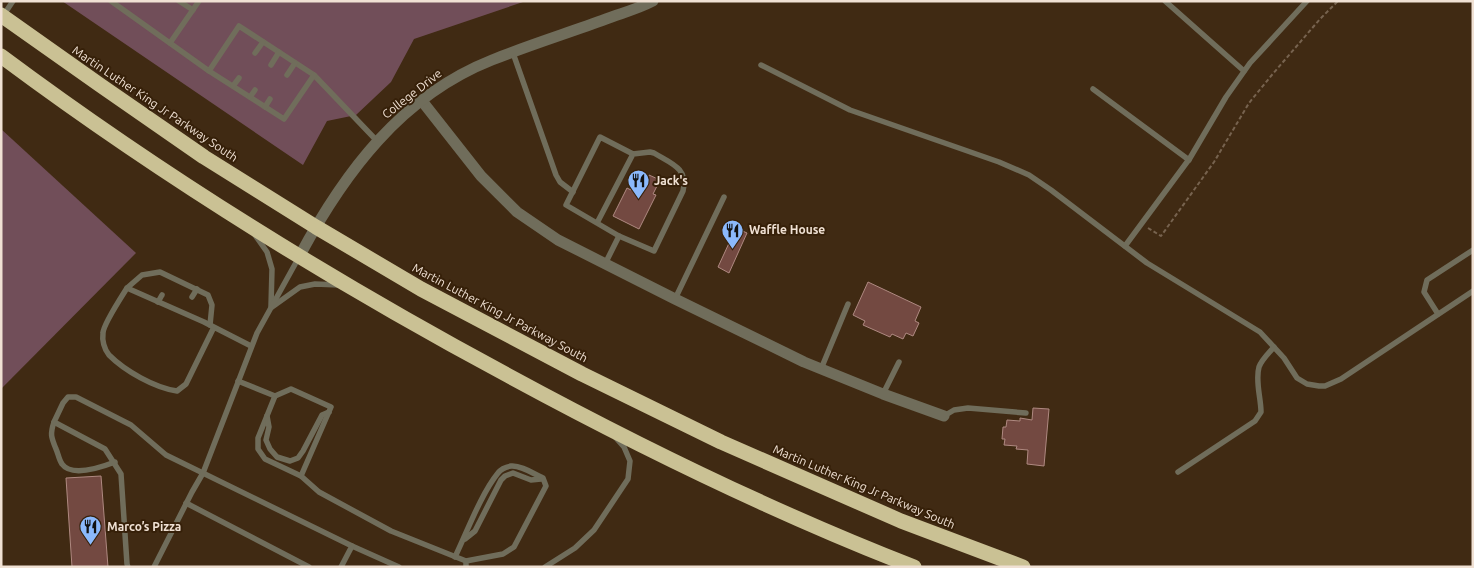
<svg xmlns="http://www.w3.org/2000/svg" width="1474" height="568" font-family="Ubuntu,sans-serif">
  <rect width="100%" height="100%" fill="#402a13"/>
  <g fill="#714e59">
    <path d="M62 1H526L414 39 391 82 356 115 327 121 303 165Z"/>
    <path d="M1 129 136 253 1 389Z"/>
  </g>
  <g fill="#734941" stroke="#af8981">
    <path d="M649 175 660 180 653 194 656 195 639 229 613 216 627 188 631 190 637 179 645 183Z"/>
    <path d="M736 228 747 233 729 273 718 267Z"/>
    <path d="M868 282 921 307 915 321 919 323 913 336 906 333 903 339 892 334 890 337 863 325 865 321 853 315Z"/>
    <path d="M1033 408 1049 409 1044 466 1027 464 1028 450 1016 449 1017 446 1004 445 1005 439H1002L1003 427H1006L1007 420 1020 421V418L1032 420Z"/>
    <path d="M101 476 108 567H72L66 478Z"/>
  </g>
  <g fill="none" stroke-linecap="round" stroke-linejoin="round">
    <path stroke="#77634f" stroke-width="2" stroke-dasharray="4 2.5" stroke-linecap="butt" d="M1148 228 1161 236 1214 162 1249 103 1271 76 1320 19 1338 1"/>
    <g stroke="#706d5b" stroke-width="5.5">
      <path d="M111 1 209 71 239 26 314 75 378 142"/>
      <path d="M179 1 193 10"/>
      <path d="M1165 1 1244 71"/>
      <path d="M3 16 13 1"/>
      <path d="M170 43 199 1"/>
      <path d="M255 53 263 42"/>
      <path d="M513 53 556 175 560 182 573 192"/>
      <path d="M271 65 279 52"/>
      <path d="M761 65 850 110 999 162 1029 175 1051 190 1147 263 1260 332 1284 358 1297 378 1307 384 1319 386H1325L1341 379 1473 291"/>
      <path d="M209 71 284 119 314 75"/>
      <path d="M287 75 295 63"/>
      <path d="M233 86 239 78"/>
      <path d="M1093 89 1189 160"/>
      <path d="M250 97 255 90"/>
      <path d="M265 107 270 99"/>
      <path d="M597 223 633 154 650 152 654 153C670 163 689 168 683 191L654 251 619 236 566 205 600 137 633 154"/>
      <path d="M255 235 267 252 272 269 271 306"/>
      <path d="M1125 246 1190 158 1226 97 1250 63 1307 1"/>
      <path d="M605 264 619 236"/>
      <path d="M127 288 142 275 160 272 208 295 212 305 210 325"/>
      <path d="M192 297 197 289"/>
      <path d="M675 299 724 197"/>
      <path d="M158 302 162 295"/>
      <path d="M272 307 300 287 315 284 339 285"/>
      <path d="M1438 314 1424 292 1427 280 1473 250"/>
      <path d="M214 327 186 384 177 391C155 388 125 371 109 355 104 349 102 340 103 333 103 325 122 296 127 288L204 322 251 346"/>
      <path d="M821 369 848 304"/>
      <path d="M238 381 275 396 291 389 331 407 301 476"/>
      <path d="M883 394 899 362"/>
      <path d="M275 396 258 438V449L265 459 301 476 319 492 391 531 466 561"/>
      <path d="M267 416 269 427 266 440 270 449 277 457 290 461 298 458 303 451 322 415 329 412"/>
      <path d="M944 416 954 410 968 408 1026 413"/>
      <path d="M54 422C50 434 51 437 56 449 58 453 59 460 62 464 72 478 102 467 115 462"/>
      <path d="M1178 472 1255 421 1261 412C1261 398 1255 381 1259 367 1262 359 1269 353 1274 347"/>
      <path d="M186 503 309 567"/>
      <path d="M465 539 475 531 501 480 505 476 513 473 531 480 541 479"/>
      <path d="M352 546 399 567"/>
      <path d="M455 557C467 532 481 494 498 473 501 469 505 467 511 466 521 465 534 474 543 478L546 486 514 547 503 554 466 561V567"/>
      <path d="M128 567 127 564 121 474 105 449 54 422 63 403 68 397H76L131 425 166 455 352 546 341 567"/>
      <path d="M154 567 192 492 203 473 257 333 299 257"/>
      <path d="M545 567 575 548 594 530 628 479 630 461 624 447 616 438"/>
    </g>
    <g stroke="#706d5b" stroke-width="11">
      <path d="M422 101 481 176 517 212 558 240 675 299 804 362 883 394 944 416"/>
      <path d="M299 257C344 173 401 96 492 60 529 45 568 33 606 19 622 13 638 9 653 1"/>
    </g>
    <g stroke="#cac194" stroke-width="15">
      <path d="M1 15 100 85 204 157 316 227 421 289 582 374 721 442 901 521 1023 567"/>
      <path d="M1 56C162 176 332 281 509 376 640 447 775 513 914 567"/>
    </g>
  </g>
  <defs>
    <symbol id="restaurant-pin" viewBox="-11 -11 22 30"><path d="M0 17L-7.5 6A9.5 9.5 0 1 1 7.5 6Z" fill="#8bb9fc" stroke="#362009"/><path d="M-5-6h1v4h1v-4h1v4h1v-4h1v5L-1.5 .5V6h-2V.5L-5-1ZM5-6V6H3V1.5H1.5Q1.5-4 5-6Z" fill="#111"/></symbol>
  </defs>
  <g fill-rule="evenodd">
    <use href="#restaurant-pin" x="626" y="168" width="25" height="34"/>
    <use href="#restaurant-pin" x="720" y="218" width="25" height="34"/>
    <use href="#restaurant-pin" x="78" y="514" width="25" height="34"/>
  </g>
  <g text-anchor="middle" stroke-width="4" stroke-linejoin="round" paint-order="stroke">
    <g font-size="12" fill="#f0e1d4" stroke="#362009">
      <text transform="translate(412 94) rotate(-38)" y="4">College Drive</text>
      <text transform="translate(155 104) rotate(34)" y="4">Martin Luther King Jr Parkway South</text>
      <text transform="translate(500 313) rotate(28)" y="4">Martin Luther King Jr Parkway South</text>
      <text transform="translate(864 487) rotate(23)" y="4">Martin Luther King Jr Parkway South</text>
    </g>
    <g font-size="12" font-weight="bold" fill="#f0e1d4" stroke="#362009" text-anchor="start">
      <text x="654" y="185">Jack's</text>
      <text x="749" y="234">Waffle House</text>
      <text x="107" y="531">Marco’s Pizza</text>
    </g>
  </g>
  <rect width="1474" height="568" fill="none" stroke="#f0e1d4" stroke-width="5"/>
</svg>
